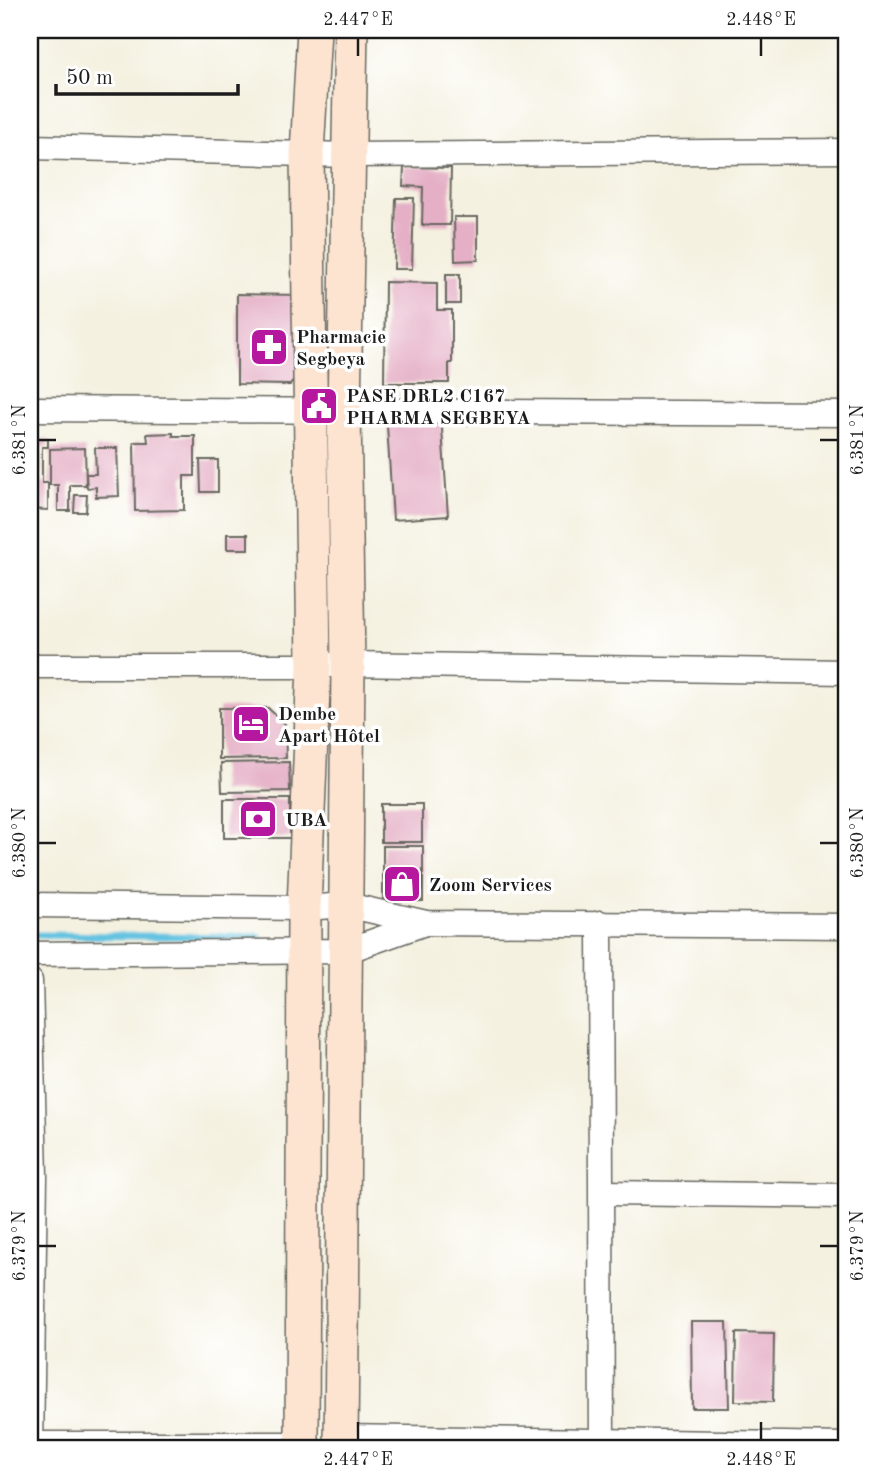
<svg xmlns="http://www.w3.org/2000/svg" width="876" height="1478" font-family="'Old Standard TT',serif">
  <rect width="100%" height="100%" fill="#fff"/>
  <filter id="ink" filterUnits="userSpaceOnUse"><feTurbulence type="fractalNoise" baseFrequency=".0143" numOctaves="2"/><feDisplacementMap in="SourceGraphic" scale="14" xChannelSelector="R" yChannelSelector="G"/><feConvolveMatrix kernelMatrix="1 2 1 2 8 2 1 2 1" color-interpolation-filters="sRGB"/></filter>
  <filter id="wash" filterUnits="userSpaceOnUse"><feTurbulence type="fractalNoise" baseFrequency=".00686" numOctaves="4" result="noise"/><feDisplacementMap in="SourceGraphic" scale="28" xChannelSelector="R" yChannelSelector="G"/><feGaussianBlur stdDeviation="1.57" result="paint"/><feColorMatrix in="noise" values="0 0 0 0 0 0 0 0 0 0 0 0 0 0 0 0 0 1.4 0 .05"/><feComposite in="paint" operator="in"/></filter>
  <g filter="url(#wash)">
    <rect width="100%" height="100%" fill="#f4f1e0"/>
    <g fill="none" stroke-linecap="round" stroke-linejoin="round">
      <path stroke="#63c3e1" stroke-width="7" d="M30 935 259 937"/>
    </g>
    <g id="blocks">
      <g fill="#e5b0c6">
        <path d="M404 167 451 168 450 225H422L423 187 403 186Z"/>
        <path d="M396 198H414L412 269H394Z"/>
        <path d="M454 217H478V260L455 261Z"/>
        <rect x="446" y="274" width="14" height="30"/>
        <path d="M385 282 437 283V310H452V363H449V383H384Z"/>
        <path d="M237 294 302 295 298 375 290 385 237 384Z"/>
        <path d="M441 414 448 516 393 520 387 425 415 423Z"/>
        <path d="M173 433V436H195V476H184V510L135 511 134 442H148L147 434Z"/>
        <path d="M30 439H48V447H42V483H48V510L30 509Z"/>
        <path d="M85 448 86 485H70V511H58V485H50V449Z"/>
        <path d="M95 448H117L119 496 96 497V487L87 488 86 474H96Z"/>
        <path d="M200 460H218V492H201Z"/>
        <path d="M75 495H87L86 512H74Z"/>
        <rect x="227" y="534" width="21" height="15"/>
        <path d="M219 708H268L285 724 286 758 219 759Z"/>
        <path d="M289 762 290 791 222 792 221 763Z"/>
        <rect x="224" y="799" width="66" height="39"/>
        <rect x="381" y="804" width="41" height="38"/>
        <rect x="383" y="846" width="40" height="55"/>
        <path d="M691 1322H727L729 1408H692Z"/>
        <path d="M736 1333 774 1334 773 1402 735 1401Z"/>
      </g>
    </g>
  </g>
  <g filter="url(#ink)">
    <use href="#blocks" fill-opacity="0" stroke="#686761" stroke-width="2"/>
    <g fill="none" stroke-linecap="round" stroke-linejoin="round">
      <defs>
        <g id="street">
          <path d="M30 147 349 155 846 151"/>
          <path d="M30 409 846 414"/>
          <path d="M30 666H314L348 664 846 672"/>
          <path d="M30 905 304 908 347 905 426 923 846 926"/>
          <path d="M600 923 602 1448"/>
          <path d="M30 954 346 951 425 923"/>
          <path d="M30 981 35 1176 31 1448"/>
          <path d="M602 1193 846 1196"/>
          <path d="M341 1437 846 1445"/>
          <path d="M30 1444H302"/>
        </g>
        <g id="secondary">
          <path d="M302 1448 304 908 314 666 307 153 314 30"/>
          <path d="M341 1448 348 664 344 411 351 30"/>
        </g>
      </defs>
      <use href="#street" stroke="#686761" stroke-width="27"/>
      <use href="#secondary" stroke="#686761" stroke-width="36"/>
      <use href="#street" stroke="#fff" stroke-width="24"/>
      <use href="#secondary" stroke="#fde4d1" stroke-width="33"/>
    </g>
  </g>
  <path fill="none" stroke="#1c1c1c" stroke-width="2.5" d="M358 38V56M761 38V56M38 440H56M820 440H838M38 843H56M820 843H838M38 1246H56M820 1246H838M358 1422V1440M761 1422V1440"/>
  <defs>
    <symbol id="pharmacy-square" viewBox="-11 -11 22 22"><rect x="-9" y="-9" width="18" height="18" rx="4" fill="#b5179e" stroke="#fff"/><path d="M-2-6h4v4h4v4h-4v4h-4v-4h-4v-4h4Z" fill="#fff"/></symbol>
    <symbol id="civic-square" viewBox="-11 -11 22 22"><rect x="-9" y="-9" width="18" height="18" rx="4" fill="#b5179e" stroke="#fff"/><path d="M-.6-6.5H3V-4.5H.6V-3L4-1V1h2V6H-6V1h2V-1L-.6-3ZM-1.2 2.5V6h2.4V2.5Z" fill="#fff"/></symbol>
    <symbol id="hotel-square" viewBox="-11 -11 22 22"><rect x="-9" y="-9" width="18" height="18" rx="4" fill="#b5179e" stroke="#fff"/><path d="M-6-4.5h1.5V1H6V5H4.5V3h-9V5H-6ZM-4 0a1.8 1.8 0 1 1 3.6 0ZM.5 0V-2.5h3Q6-2.5 6 0Z" fill="#fff"/></symbol>
    <symbol id="bank-square" viewBox="-11 -11 22 22"><rect x="-9" y="-9" width="18" height="18" rx="4" fill="#b5179e" stroke="#fff"/><path d="M-6-4H6V4H-6ZM0-2.3a2.3 2.3 0 1 0 0 4.6a2.3 2.3 0 1 0 0-4.6Z" fill="#fff"/></symbol>
    <symbol id="shop-square" viewBox="-11 -11 22 22"><rect x="-9" y="-9" width="18" height="18" rx="4" fill="#b5179e" stroke="#fff"/><path d="M-5-2.5h2.3a2.7 3.5 0 0 1 5.4 0H5L5.5 6h-11ZM-1.5-2.5h3a1.5 2.3 0 0 0-3 0Z" fill="#fff"/></symbol>
  </defs>
  <g fill-rule="evenodd">
    <use href="#pharmacy-square" x="247" y="325" width="44" height="44"/>
    <use href="#civic-square" x="297" y="384" width="44" height="44"/>
    <use href="#hotel-square" x="229" y="702" width="44" height="44"/>
    <use href="#bank-square" x="236" y="797" width="44" height="44"/>
    <use href="#shop-square" x="380" y="862" width="44" height="44"/>
  </g>
  <g text-anchor="middle" stroke-width="7" stroke-linejoin="round" paint-order="stroke">
    <g font-size="19" font-weight="bold" fill="#1c1c1c" stroke="#fff" text-anchor="start">
      <text x="296" y="343">Pharmacie<tspan x="296" dy="22">Segbeya</tspan></text>
      <text x="346" y="402">PASE DRL2 C167<tspan x="346" dy="22">PHARMA SEGBEYA</tspan></text>
      <text x="278" y="720">Dembe<tspan x="278" dy="22">Apart Hôtel</tspan></text>
      <text x="285" y="826">UBA</text>
      <text x="429" y="891">Zoom Services</text>
    </g>
  </g>
  <rect width="876" height="1478" fill="none" stroke="#fff" stroke-width="77"/>
  <path d="M56 84v10h182v-10" fill="none" stroke="#1c1c1c" stroke-width="3.5"/>
  <text x="66" y="84" font-size="21" fill="#1c1c1c" stroke="#ffffff" stroke-width="5" paint-order="stroke">50 m</text>
  <rect x="38" y="38" width="800" height="1402" fill="none" stroke="#1c1c1c" stroke-width="2.5"/>
  <g font-size="18" text-anchor="middle" fill="#1c1c1c">
    <text x="358" y="25">2.447°E</text>
    <text x="761" y="25">2.448°E</text>
    <text transform="translate(19 440) rotate(-90)" y="6">6.381°N</text>
    <text transform="translate(857 440) rotate(-90)" y="6">6.381°N</text>
    <text transform="translate(19 843) rotate(-90)" y="6">6.380°N</text>
    <text transform="translate(857 843) rotate(-90)" y="6">6.380°N</text>
    <text transform="translate(19 1246) rotate(-90)" y="6">6.379°N</text>
    <text transform="translate(857 1246) rotate(-90)" y="6">6.379°N</text>
    <text x="358" y="1465">2.447°E</text>
    <text x="761" y="1465">2.448°E</text>
  </g>
</svg>
